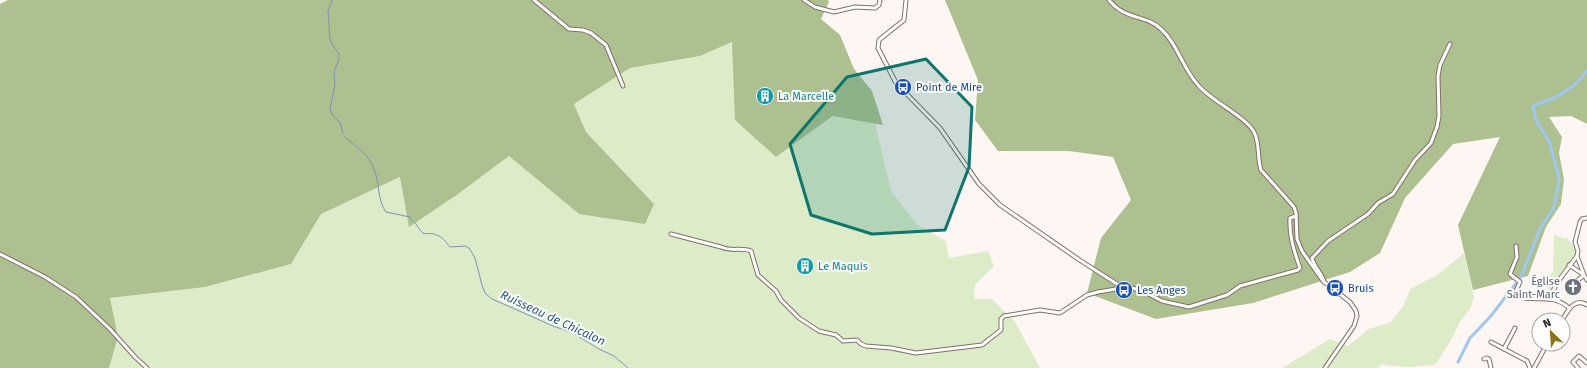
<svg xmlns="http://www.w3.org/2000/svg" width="1587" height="368" font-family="'Fira Sans',sans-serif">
  <rect width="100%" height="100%" fill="#fef6f2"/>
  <g fill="#ddecc8">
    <path d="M732 42 776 157 834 116 875 123 891 191 917 225 946 241 949 258 988 251 994 266 975 285 974 299H992L1015 322 1040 368H109L118 337 110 298 205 287 291 264 320 214 401 177 458 194 509 156 579 214 654 204 586 132 574 104 630 68 700 56Z"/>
    <path d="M1554 235 1565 239 1566 237 1577 251 1551 291 1543 285 1553 271Z"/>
    <path d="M1464 253 1474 297 1470 309 1461 320 1452 338 1436 364C1418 368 1398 368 1381 364L1378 368H1282L1330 339 1348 346 1369 329 1391 322 1403 306 1410 289 1439 274Z"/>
  </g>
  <g fill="#adc090">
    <path d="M8 0H828L829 2 821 19 840 35 854 69 872 91 883 125 833 116 776 157 735 120 732 42 700 56 630 68 574 104 586 132 654 204 645 224 579 214 509 156 458 194 409 227 400 177 321 214 291 264 205 287 110 298 118 337 109 368H0V4Z"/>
    <path d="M945 0H1587V124L1571 116 1549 117 1562 137 1559 153 1564 179 1561 204 1546 227 1528 276 1473 290 1458 225 1500 137 1453 144 1405 198 1380 253 1350 272 1253 303 1156 319 1087 293 1101 238 1131 200 1113 157 1069 151H998L975 120 978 80Z"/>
  </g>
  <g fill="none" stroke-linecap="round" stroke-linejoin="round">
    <g stroke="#7d95b0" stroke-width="1">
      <path d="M332 0 328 11 330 39 332 44 339 54V59L334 72 335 84 330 109 333 116 340 122 343 133"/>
      <path d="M345 137C356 147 369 154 374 169 380 183 377 200 386 212L410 217C411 221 414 221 416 224 426 241 425 229 439 236 445 239 446 243 450 247L465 246 469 248 475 258 482 285 485 293 492 299 553 326 573 333 599 349 614 356 628 368"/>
    </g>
    <path stroke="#a2c7ee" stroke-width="3" d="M1458 362 1470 338 1490 317 1521 277 1540 229 1554 207 1559 181 1558 173 1549 141 1536 120 1533 107 1534 105C1554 100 1576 88 1587 70"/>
    <defs>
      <g id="minor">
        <path d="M534 0 569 29 583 30 591 33 606 45 623 86"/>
        <path d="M804 0 815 7 834 12 855 7 875 8 879 5 880 0"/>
        <path d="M906 0 904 20 879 40 878 48 896 83 940 128 979 184 1000 205 1081 261 1117 284 1143 291 1162 301 1189 307 1227 295 1240 286 1298 270 1300 268C1294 251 1289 236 1290 218L1296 216"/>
        <path d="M1109 0C1126 21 1145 14 1161 29 1177 43 1183 69 1198 85 1211 101 1245 116 1254 132 1260 142 1257 158 1261 170L1294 207 1296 213 1297 239 1302 251 1323 281 1350 302 1356 311 1357 316 1354 326 1325 368"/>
        <path d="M671 234 721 247C732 252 741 247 751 251L758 275 776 291 781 300 799 318 819 331 836 335 843 341 857 340 861 344 866 346 891 348 916 353 982 345 1001 330V319L1004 316 1040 310 1060 313 1087 295 1098 292 1122 288 1123 286"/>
        <path d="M1516 246 1517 257 1510 274 1520 282 1516 291 1517 296C1533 303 1552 292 1569 308"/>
        <path d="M0 254 45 277 76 297 110 329 135 357 147 368"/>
        <path d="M1569 265 1584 275 1587 280"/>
        <path d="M1577 281 1584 275 1577 256 1578 251 1575 242 1580 222 1582 219 1587 218"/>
        <path d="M1324 282C1322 273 1314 267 1312 258L1314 256 1328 241 1368 214 1378 203 1393 194 1415 160 1431 143 1437 127 1439 116 1438 76 1440 65 1450 44"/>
        <path d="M1549 299 1557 283 1577 256"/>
        <path d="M1562 320C1568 311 1574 297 1587 305"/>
        <path d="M1491 342 1527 361 1530 368"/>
        <path d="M1504 349 1515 328"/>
        <path d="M1484 359 1487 358 1489 359 1491 368"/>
        <path d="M1534 368 1547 344"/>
        <path d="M1578 368 1573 362 1579 356 1587 363"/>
      </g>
    </defs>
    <use href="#minor" stroke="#807067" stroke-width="5"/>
    <use href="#minor" stroke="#fff" stroke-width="3"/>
  </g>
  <path fill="#0f766e" fill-opacity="0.2" stroke="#0f766e" stroke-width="3" stroke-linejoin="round" d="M926 59 972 107 969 167 945 230 872 234 811 215 790 144 847 77Z"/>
  <defs>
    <symbol id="bus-disc" viewBox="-11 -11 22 22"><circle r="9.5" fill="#1a4fb4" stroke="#fff"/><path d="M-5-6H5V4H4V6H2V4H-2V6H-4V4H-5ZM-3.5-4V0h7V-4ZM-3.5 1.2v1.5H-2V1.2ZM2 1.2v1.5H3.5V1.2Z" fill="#fff"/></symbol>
    <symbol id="building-disc" viewBox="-11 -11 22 22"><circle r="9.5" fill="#0f9aa8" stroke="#fff"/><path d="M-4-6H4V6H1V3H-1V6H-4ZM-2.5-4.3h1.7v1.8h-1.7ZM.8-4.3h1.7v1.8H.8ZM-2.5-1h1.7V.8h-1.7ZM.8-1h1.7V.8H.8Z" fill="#fff"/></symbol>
    <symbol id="church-disc" viewBox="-11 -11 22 22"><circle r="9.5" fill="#6b7280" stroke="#fff"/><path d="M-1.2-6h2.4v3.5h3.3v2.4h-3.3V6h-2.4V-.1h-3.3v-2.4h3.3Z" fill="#fff"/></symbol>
  </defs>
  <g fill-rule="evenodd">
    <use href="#bus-disc" x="893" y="77" width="20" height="20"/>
    <use href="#building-disc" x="755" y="86" width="20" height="20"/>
    <use href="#building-disc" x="795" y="256" width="20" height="20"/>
    <use href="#church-disc" x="1563" y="277" width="20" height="20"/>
    <use href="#bus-disc" x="1325" y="278" width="20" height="20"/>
    <use href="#bus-disc" x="1114" y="280" width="20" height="20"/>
  </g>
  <g text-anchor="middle" stroke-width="4" stroke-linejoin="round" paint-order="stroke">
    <g font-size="11" fill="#164399" stroke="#fff" text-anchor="start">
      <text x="916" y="91">Point de Mire</text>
      <text x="1348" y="292">Bruis</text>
      <text x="1137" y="294">Les Anges</text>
    </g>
    <g font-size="11" fill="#0d838f" stroke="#fff" text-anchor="start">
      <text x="778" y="100">La Marcelle</text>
      <text x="818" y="270">Le Maquis</text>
    </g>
    <g font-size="11" fill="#5b616d" stroke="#fff" text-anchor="end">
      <text x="1560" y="285">Église<tspan x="1560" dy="13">Saint-Marc</tspan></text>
    </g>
    <g font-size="12" font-style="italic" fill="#24598a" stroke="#fff">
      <text transform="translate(553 318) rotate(25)" y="4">Ruisseau de Chicalon</text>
    </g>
  </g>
  <g transform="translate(1551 332) rotate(335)"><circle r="19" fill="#ffffff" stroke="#a9a6a5"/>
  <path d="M0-3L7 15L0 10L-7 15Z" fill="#907318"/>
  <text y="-6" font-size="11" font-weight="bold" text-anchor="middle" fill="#28211e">N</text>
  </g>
</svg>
